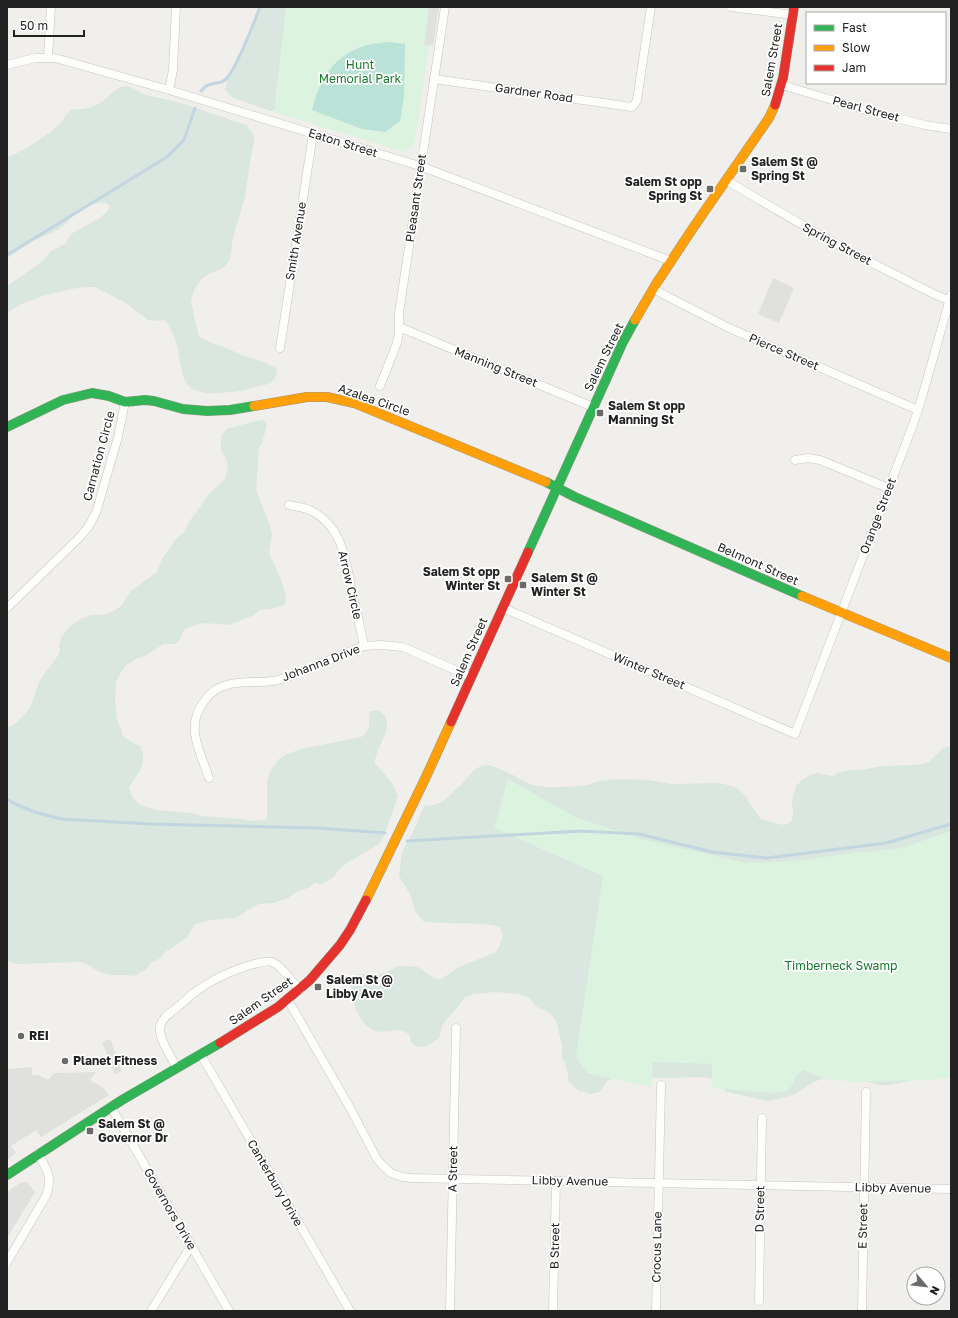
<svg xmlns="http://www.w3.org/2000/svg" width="958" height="1318" font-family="'Golos Text',sans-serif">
  <rect width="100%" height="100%" fill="#f0efeb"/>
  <g fill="#dae6e0">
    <path d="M259 7H336L276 109 271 111 233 98 225 90 227 84V77L234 67Z"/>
    <path d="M125 86 130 87 146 95 178 102 246 125C251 130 255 135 254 143L251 156 245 197 233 237 231 253 229 261 222 269 210 273 201 280 193 292 191 302 199 337 212 343 224 347 244 356 261 361 276 368 277 371C273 385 270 384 257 386 253 387 250 389 245 390 232 392 202 397 191 388 180 380 180 354 176 342 173 334 170 327 165 320L159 321 148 320 126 303 95 287H85L71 289 42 296 20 305 7 313V286L44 260 51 251 65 244 70 236 74 232 98 219 108 211 109 205C102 199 82 208 75 214 70 218 67 224 62 227 51 235 38 237 28 244 21 248 14 254 7 258V158L27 148 49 133 62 122 65 116 72 109C82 111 96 107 104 100 113 93 113 89 125 86Z"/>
    <path d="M264 420 267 425 262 443 259 447 256 490 270 526 272 535 269 553 281 579 286 596 285 603 283 606 270 609 260 610 252 616 229 625 204 623 192 626 185 629 182 633 180 639 176 644H163L147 655 135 659 131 663 127 664 120 674 116 682 115 697 117 720 122 732V735L129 741 140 746 143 753V761L140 771 129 787 132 797 140 805 156 810 190 813 201 816 242 819 251 821 265 820 267 818V780L271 770 279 759 285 755 301 749 361 737C374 728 367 723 370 711 375 710 379 710 382 713 397 725 374 749 375 763L392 783 398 796 385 833 379 844 347 863 339 869 334 877 322 884 315 883 308 888 298 891 288 898 273 903 259 904 249 909 243 914 234 918 211 920 195 924 187 938 165 952 159 959 152 962 145 970 139 973 136 976C127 974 117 976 107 974 97 972 90 965 81 962L17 964 7 961V728C17 723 28 713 32 702 35 694 37 686 41 679 47 669 56 661 60 651L59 647 61 638 70 626 83 618 91 615H101L112 612 121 606 130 592 157 572 162 559 176 539 185 531 189 522 209 494 225 479 228 468 227 462 221 449V437L226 429 256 421Z"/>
    <path d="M951 746V1071L925 1078 889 1085H878L853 1076H829L814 1082 795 1094 782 1098 768 1101 727 1092 712 1079 704 1077 661 1078 623 1076 611 1079 607 1081 600 1092 591 1094 579 1091 569 1082 566 1064 562 1058V1045L556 1020 550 1013 537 1007 529 998 520 994 496 992 473 994 464 998 458 1007 442 1025 439 1038C430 1044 421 1052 411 1043L410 1036C400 1025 387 1034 375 1031 362 1027 354 1008 352 996 351 991 351 985 351 980L358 974H382L399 966H403L418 967 434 978 440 979 443 978 459 967 496 952C500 946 505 935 500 928 493 921 437 925 423 921L415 911 410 894 399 876 402 852 413 832 424 806 434 805 442 802 461 785 474 770 481 766 489 765 507 772 532 785 545 787H565L588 785 599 781 617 779 648 780 672 784 717 783 724 784 735 787 744 794 759 817 763 820 784 825 787 824 792 820 793 815 792 801 796 786 802 780 812 774 817 773 832 776 843 771 867 769 881 766 916 765 929 762 942 749 945 747Z"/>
  </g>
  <g fill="#dcf3df">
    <path d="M286 7H435L414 146 404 152 274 112Z"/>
    <path d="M508 779 575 817 642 839 746 863 793 861 853 853 901 848 951 831V1077L933 1080 858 1082 824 1079 804 1070C789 1076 799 1093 774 1093L712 1088V1064L653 1062 651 1087 587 1073 576 1056 603 876 494 828Z"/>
  </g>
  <path fill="#bbe2d7" d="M389 42 405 44 404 97 400 121 385 132 362 129 312 110C322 68 345 44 389 42Z"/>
  <g fill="#e0e0de">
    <path d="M429 7H439L433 46 424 45Z"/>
    <path d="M773 278 794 288 779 323 758 314Z"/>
    <path d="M110 1039 122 1071 115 1074 102 1042Z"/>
    <path d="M32 1067V1075H38L48 1080 54 1073 96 1072 90 1080 104 1088 109 1095 41 1137 36 1130 11 1146 16 1153 7 1160V1069Z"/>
    <path d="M26 1182 35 1192 7 1238V1192L20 1183Z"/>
  </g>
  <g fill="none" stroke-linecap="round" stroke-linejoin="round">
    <g stroke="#c2d6df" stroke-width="3">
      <path d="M201 91C210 80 217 86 225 80 236 71 254 22 260 7"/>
      <path d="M7 255 167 157 184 140 195 108"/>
      <path d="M7 799 15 804 35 812 61 819 150 824 318 828 385 833"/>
      <path d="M407 841 581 831 639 834 712 852 767 858 886 843 951 824"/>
    </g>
    <defs>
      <g id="street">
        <path d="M731 7 793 15"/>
        <path d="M48 57 51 7"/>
        <path d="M7 65 35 58H55L169 90 420 166 671 261"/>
        <path d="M434 79 632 107 635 104 637 100 651 7"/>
        <path d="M782 85 872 112 925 125 951 129"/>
        <path d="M169 90 173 70 176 7"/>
        <path d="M726 180C779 212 832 243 888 271 909 281 929 293 951 301"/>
        <path d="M653 289 729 328 918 410"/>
        <path d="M399 327 593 407"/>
        <path d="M280 348 313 134"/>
        <path d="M380 386 397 343 399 332V313L445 7"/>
        <path d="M795 460 808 458 820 460 888 488"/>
        <path d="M289 505C296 507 304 507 310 510 341 525 345 556 351 586 355 606 360 626 364 646"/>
        <path d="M7 608 81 536 88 527 96 513 118 437 125 402"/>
        <path d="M503 608 795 734 914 422 922 397 951 295"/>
        <path d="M209 778C200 751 184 726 205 700 210 693 218 687 227 685 243 680 261 684 278 680 289 677 300 672 310 668 328 661 346 653 364 646L381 645 403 647 471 677"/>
        <path d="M288 1000 349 1106 377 1159 382 1165 391 1173 403 1177 411 1178 951 1189"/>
        <path d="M201 1055 350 1311"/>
        <path d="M177 1068C172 1058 158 1038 160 1027 162 1017 173 1011 180 1005 185 1001 189 996 194 993 212 979 233 970 254 964 259 963 267 960 272 962 281 965 293 983 300 990"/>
        <path d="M111 1107 229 1311"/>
        <path d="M7 1262 46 1196C53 1178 47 1169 38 1154"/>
        <path d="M759 1301 762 1118"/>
        <path d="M151 1311 191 1246"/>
        <path d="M450 1311 456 1028"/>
        <path d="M553 1311 556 1181"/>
        <path d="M656 1311 661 1085"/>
        <path d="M862 1311 866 1092"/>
      </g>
      <g id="fast">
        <path d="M7 427 63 400 92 393 109 396 125 402 145 400 154 401 183 409 207 411 230 410 254 406"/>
        <path d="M546 482 575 497 802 596"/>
        <path d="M528 552 623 342 635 320"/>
        <path d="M7 1175 122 1100 220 1043"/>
      </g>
      <g id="slow">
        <path d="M635 320 656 284 693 228 769 118 775 105"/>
        <path d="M254 406 307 397H327L354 403 546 482"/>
        <path d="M802 596 951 658"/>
        <path d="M366 900 425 779 451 722"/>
      </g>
      <g id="jam">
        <path d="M775 105 783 78 794 7"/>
        <path d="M451 722 528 552"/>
        <path d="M220 1043 278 1007 310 980 340 945 350 930 366 900"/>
      </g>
    </defs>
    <use href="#street" stroke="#c6c5c3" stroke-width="9"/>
    <use href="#fast" stroke="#959984" stroke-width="10"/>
    <use href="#slow" stroke="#959984" stroke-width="10"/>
    <use href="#jam" stroke="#959984" stroke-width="10"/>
    <use href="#street" stroke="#fdfdfc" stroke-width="8"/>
    <use href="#fast" stroke="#30b455" stroke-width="9"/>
    <use href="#slow" stroke="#ff9f0a" stroke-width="9"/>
    <use href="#jam" stroke="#e5322d" stroke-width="9"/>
  </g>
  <g fill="#6a6a68" stroke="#fff" stroke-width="1.5">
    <rect x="739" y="165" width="8" height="8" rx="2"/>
    <rect x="706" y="185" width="8" height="8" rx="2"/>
    <rect x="596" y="409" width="8" height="8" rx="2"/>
    <rect x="504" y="575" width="8" height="8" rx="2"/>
    <rect x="519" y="581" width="8" height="8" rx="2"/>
    <rect x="314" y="983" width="8" height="8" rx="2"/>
    <circle cx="21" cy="1036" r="4"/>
    <circle cx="65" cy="1061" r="4"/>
    <rect x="86" y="1127" width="8" height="8" rx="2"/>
  </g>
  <g text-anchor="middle" stroke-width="3.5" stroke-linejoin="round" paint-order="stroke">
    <g font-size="12" fill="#222" stroke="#fff">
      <text transform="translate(772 60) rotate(-80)" y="4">Salem Street</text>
      <text transform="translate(534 93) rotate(8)" y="4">Gardner Road</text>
      <text transform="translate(866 109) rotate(15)" y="4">Pearl Street</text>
      <text transform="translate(343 143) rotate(17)" y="4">Eaton Street</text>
      <text transform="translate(416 198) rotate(-82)" y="4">Pleasant Street</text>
      <text transform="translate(296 241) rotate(-81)" y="4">Smith Avenue</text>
      <text transform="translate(837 244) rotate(28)" y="4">Spring Street</text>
      <text transform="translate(784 352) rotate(23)" y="4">Pierce Street</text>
      <text transform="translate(604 357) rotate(-64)" y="4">Salem Street</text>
      <text transform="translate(496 367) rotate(22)" y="4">Manning Street</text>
      <text transform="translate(374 400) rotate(19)" y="4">Azalea Circle</text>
      <text transform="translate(99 456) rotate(-75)" y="4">Carnation Circle</text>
      <text transform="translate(878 516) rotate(-69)" y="4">Orange Street</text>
      <text transform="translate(758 564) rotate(24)" y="4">Belmont Street</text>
      <text transform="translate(350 585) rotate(77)" y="4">Arrow Circle</text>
      <text transform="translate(469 652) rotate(-66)" y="4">Salem Street</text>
      <text transform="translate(321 663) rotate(-21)" y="4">Johanna Drive</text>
      <text transform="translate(649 671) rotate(23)" y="4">Winter Street</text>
      <text transform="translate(261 1001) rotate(-35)" y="4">Salem Street</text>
      <text transform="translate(453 1169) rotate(-89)" y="4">A Street</text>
      <text transform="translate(570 1181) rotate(1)" y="4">Libby Avenue</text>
      <text transform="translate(275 1183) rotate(60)" y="4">Canterbury Drive</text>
      <text transform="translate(893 1188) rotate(1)" y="4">Libby Avenue</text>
      <text transform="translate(170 1209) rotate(60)" y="4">Governors Drive</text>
      <text transform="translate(760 1209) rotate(-89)" y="4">D Street</text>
      <text transform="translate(863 1226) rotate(-89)" y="4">E Street</text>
      <text transform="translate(555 1246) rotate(-89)" y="4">B Street</text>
      <text transform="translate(657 1247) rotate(-89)" y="4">Crocus Lane</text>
    </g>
    <g font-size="12" fill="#16792c" stroke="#fff">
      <text x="360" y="69">Hunt<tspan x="360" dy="14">Memorial Park</tspan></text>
      <text x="841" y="970">Timberneck Swamp</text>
    </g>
    <g font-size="12" font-weight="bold" fill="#222" stroke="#fff" text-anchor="start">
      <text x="751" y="166">Salem St @<tspan x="751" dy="14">Spring St</tspan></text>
      <text x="702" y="186" text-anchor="end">Salem St opp<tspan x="702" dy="14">Spring St</tspan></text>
      <text x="608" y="410">Salem St opp<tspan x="608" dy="14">Manning St</tspan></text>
      <text x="500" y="576" text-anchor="end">Salem St opp<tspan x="500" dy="14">Winter St</tspan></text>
      <text x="531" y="582">Salem St @<tspan x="531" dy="14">Winter St</tspan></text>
      <text x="326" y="984">Salem St @<tspan x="326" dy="14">Libby Ave</tspan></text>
      <text x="29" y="1040">REI</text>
      <text x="73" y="1065">Planet Fitness</text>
      <text x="98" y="1128">Salem St @<tspan x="98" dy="14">Governor Dr</tspan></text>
    </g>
  </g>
  <rect width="958" height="1318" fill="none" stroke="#222222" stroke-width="16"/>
  <rect x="806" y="12" width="140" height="72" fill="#ffffff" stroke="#a7a7a7"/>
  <rect x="814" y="25" width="20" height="6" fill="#30b455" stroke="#a7a7a7"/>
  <text x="842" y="32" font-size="12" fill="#222222">Fast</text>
  <rect x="814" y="45" width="20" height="6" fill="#ff9f0a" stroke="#a7a7a7"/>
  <text x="842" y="52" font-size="12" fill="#222222">Slow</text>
  <rect x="814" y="65" width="20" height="6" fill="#e5322d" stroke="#a7a7a7"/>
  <text x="842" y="72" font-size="12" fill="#222222">Jam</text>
  <g transform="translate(926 1286) rotate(118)"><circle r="19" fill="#ffffff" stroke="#a7a7a7"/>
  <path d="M0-3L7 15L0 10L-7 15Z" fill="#6a6a68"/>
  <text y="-6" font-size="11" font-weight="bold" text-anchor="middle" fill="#222222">N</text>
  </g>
  <path d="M14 30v6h70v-6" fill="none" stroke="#222222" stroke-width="2"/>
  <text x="20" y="30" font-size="12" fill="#222222" stroke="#ffffff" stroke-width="3" paint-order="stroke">50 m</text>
</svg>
